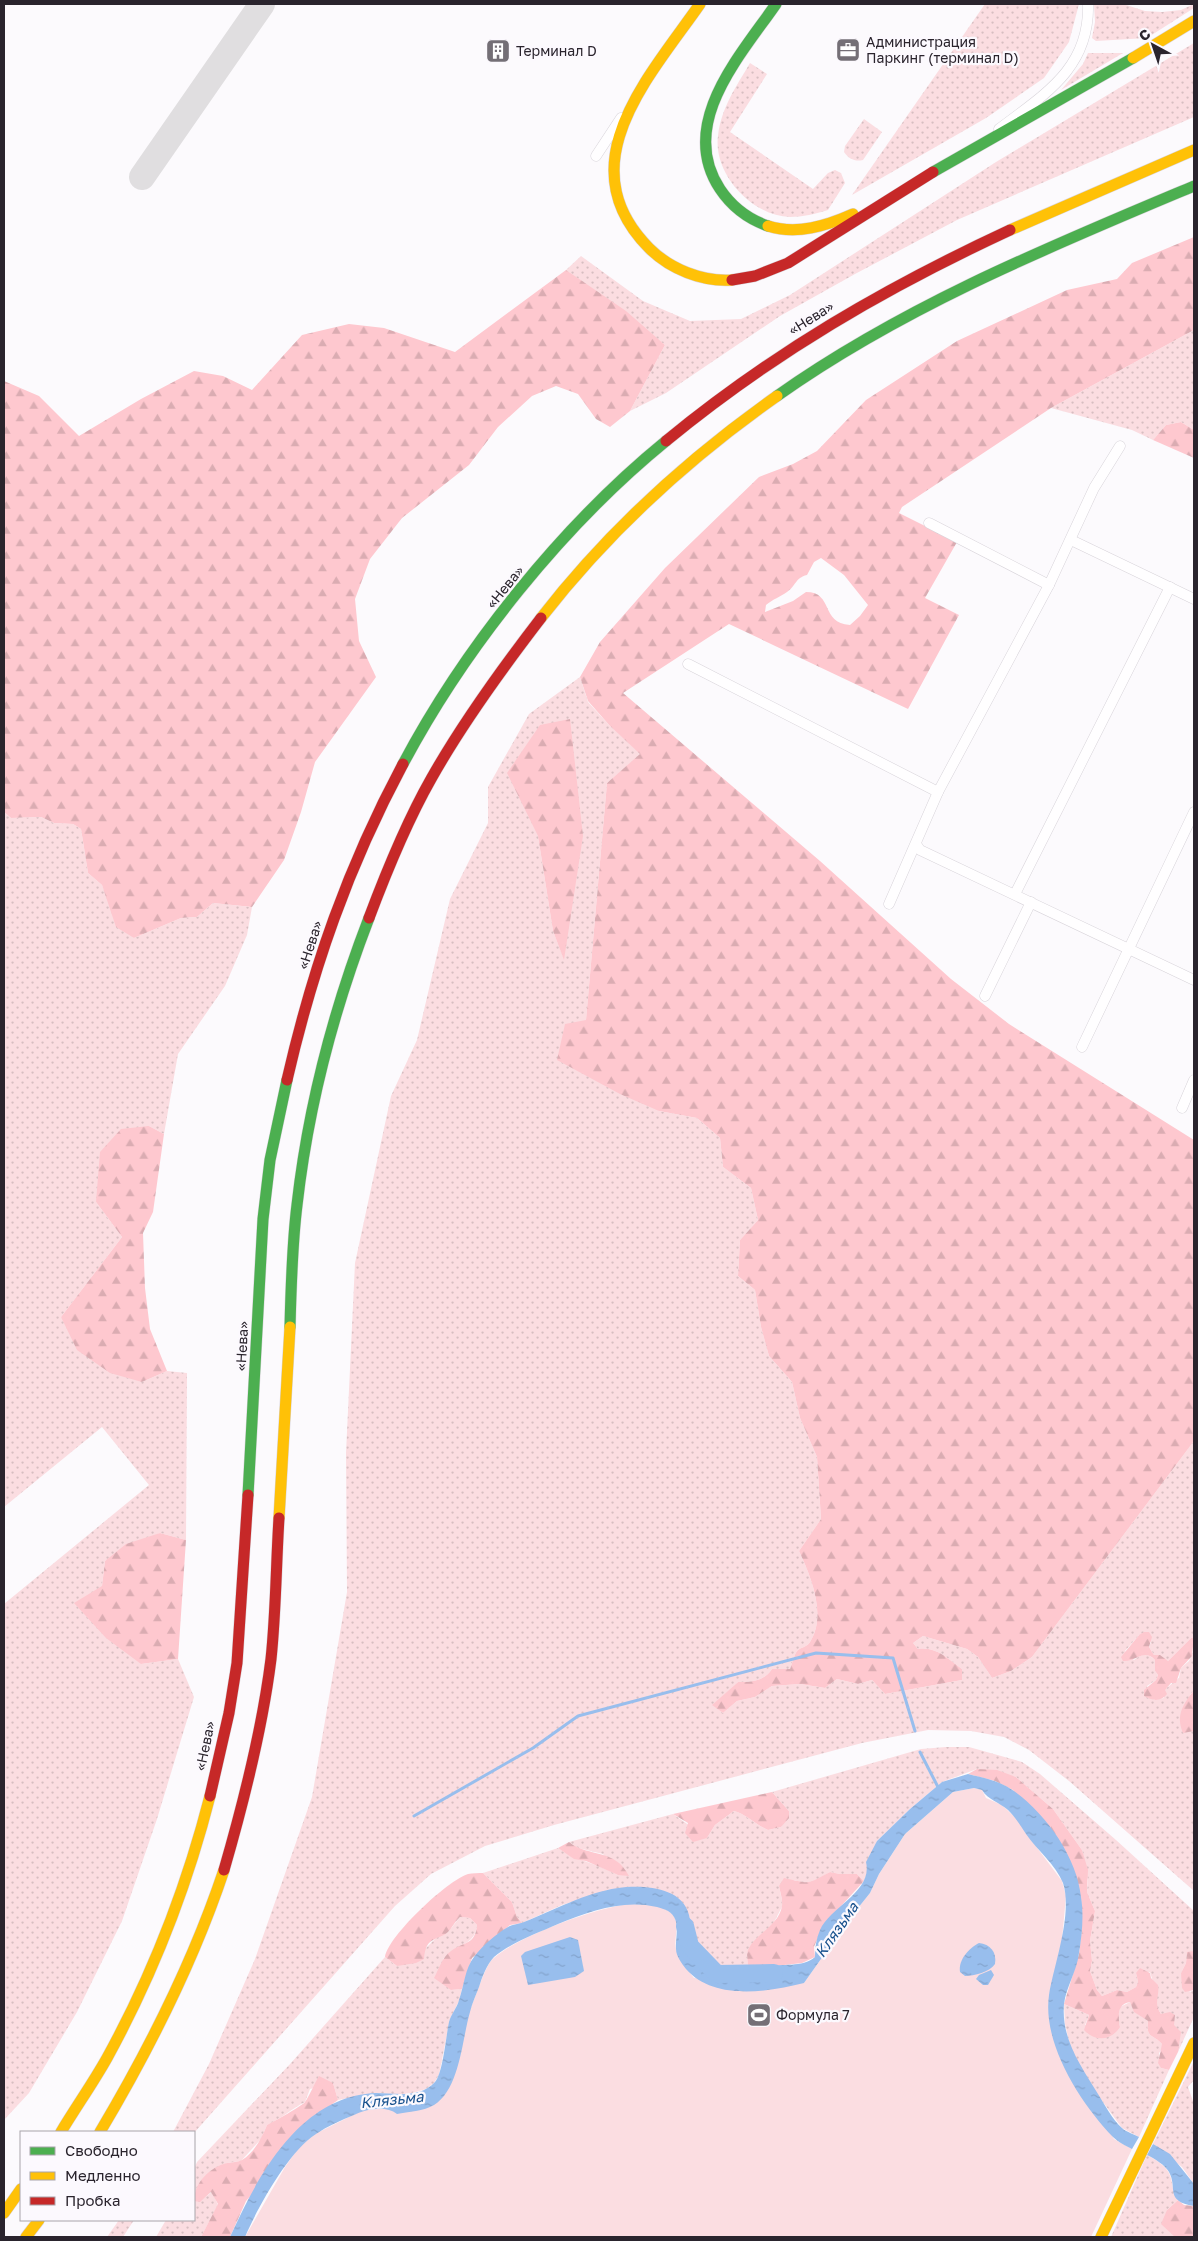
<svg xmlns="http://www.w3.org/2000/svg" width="1198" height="2241" font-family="'Golos Text',sans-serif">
  <defs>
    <pattern id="grass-dots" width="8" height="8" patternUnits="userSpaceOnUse" patternTransform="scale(1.25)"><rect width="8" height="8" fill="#fbdde1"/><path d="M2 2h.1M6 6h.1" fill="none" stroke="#d7bec1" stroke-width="1.8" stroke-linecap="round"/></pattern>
    <pattern id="forest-firs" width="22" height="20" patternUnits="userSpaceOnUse" patternTransform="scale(1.25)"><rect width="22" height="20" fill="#fec8cf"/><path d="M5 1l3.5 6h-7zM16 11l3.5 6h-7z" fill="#daacb2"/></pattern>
    <pattern id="water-ripples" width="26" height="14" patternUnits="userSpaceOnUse" patternTransform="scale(1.25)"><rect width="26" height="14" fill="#98beed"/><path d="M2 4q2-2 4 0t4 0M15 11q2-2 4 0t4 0" fill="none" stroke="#83a3cc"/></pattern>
  </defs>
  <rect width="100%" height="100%" fill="#fcfafd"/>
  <g fill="url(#grass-dots)" fill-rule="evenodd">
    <path d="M985 4H1079L1069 42 1044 78 986 118 852 195Z"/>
    <path d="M1094 4H1123L1145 11 1162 12 1181 10 1194 4V8L1147 38 1096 41 1092 38 1095 22Z"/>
    <path d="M1194 43V117L957 220 855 274 780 316 666 393 630 411 665 345 566 270 581 256 643 301 690 321 741 319 790 295 996 162Z"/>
    <path d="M1088 53H1123L1061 90 1083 64Z"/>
    <path d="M750 63 767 74 730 132 813 189 828 173 835 170 841 173 845 183 828 210C815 214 803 217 790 217 752 216 713 174 718 136 721 108 736 87 750 63Z"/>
    <path d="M864 119 882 132 863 160C855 162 849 159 844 152L845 146Z"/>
    <path d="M1194 330V430L1181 422 1166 425 1153 440 1132 430 1051 408Z"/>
    <path d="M580 677 588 702 610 726 641 754 607 783 586 1020 659 1111 697 1118 720 1138 723 1167 751 1188 758 1220 740 1240 738 1276 755 1290 761 1327 769 1356 792 1382 800 1418 817 1457 821 1519 799 1551C811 1577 827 1615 810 1642 807 1647 801 1647 797 1651 794 1655 792 1664 790 1669H772C764 1681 752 1682 738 1682L713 1705 723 1713 737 1701 755 1697 772 1686 800 1684 825 1688 837 1679 858 1684 872 1680 885 1694 962 1680V1669C948 1659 936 1646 918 1649L913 1643 923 1636 967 1649 978 1657 992 1678 1011 1671 1032 1657 1194 1441V1637L1191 1638 1168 1661 1154 1655 1149 1647 1151 1642 1139 1635 1125 1651 1134 1660C1142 1654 1147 1652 1155 1660V1671L1158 1675 1156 1680 1147 1686 1154 1700 1164 1698V1690L1179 1678 1181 1668 1189 1661 1194 1650V1690L1190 1695 1194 1731V1891L1069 1781 1029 1750 1004 1737 971 1731 928 1730 862 1743 554 1825 485 1846 431 1874 395 1906 194 2133 173 2132 209 2064 255 1959 312 1797 347 1592 346 1453 355 1263 391 1096 417 1040 450 899 488 823V787L529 714ZM538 836 564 959 553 931Z"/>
    <path d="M4 812 11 818 41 817 54 823 73 824 81 829 88 873 102 885 109 903 134 938 181 918 197 917 213 903 252 907 247 935 225 986 178 1054 164 1134 149 1126 96 1202 122 1237 61 1317 142 1382 167 1371 187 1373 186 1540 160 1533 105 1561 102 1586 141 1664 178 1659 194 1697 157 1819 122 1921 77 2012 29 2093 4 2120V1604L149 1485 102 1427 4 1507Z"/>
    <path d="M946 1747H969L1022 1762 1040 1774 1116 1840 1194 1911V1951L1187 1953 1186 1963 1181 1973 1190 1992 1194 1990V2017L1178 2052 1177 2030 1165 2014H1161L1156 2005 1157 1994 1150 1972 1136 1973 1138 1982 1136 1987 1127 1992 1117 1990 1102 1996 1097 1990 1090 1971 1092 1961 1090 1941 1095 1911 1087 1892 1088 1880 1082 1850 1053 1809 1016 1777 977 1769 942 1782 910 1809 877 1841 868 1871 864 1881 857 1874H840L830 1872 813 1882 804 1883 794 1880 779 1886 783 1905 773 1924 752 1945 747 1953 749 1974C733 1978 704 1970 695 1955 689 1947 691 1936 692 1928L648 1888 609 1890 562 1905 522 1923 517 1917 512 1902 483 1873 558 1848C577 1861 598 1864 618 1875L603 1854 578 1848 569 1842 673 1814 707 1838 715 1825 734 1811C746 1814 756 1825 768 1830L781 1827 789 1811 772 1792 921 1749Z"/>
    <path d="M460 1917 470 1918 477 1925C475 1946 456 1944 443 1959L451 1990 462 1989 459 2001 450 2019 439 2075 434 2083 426 2089 406 2095 375 2093 338 2100 333 2083 310 2089 305 2102C291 2109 281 2119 267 2125L261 2139 241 2161 227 2163 194 2193V2169L197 2162 291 2063 385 1957 397 1966 425 1949 439 1935 449 1931Z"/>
    <path d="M1130 2002 1135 2012 1148 2021C1146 2039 1152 2033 1162 2044V2049L1159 2053 1161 2068 1169 2070 1139 2137 1122 2128 1089 2083 1071 2050 1065 2024 1064 2004 1089 2015 1085 2025 1120 2027 1118 2017 1120 2007Z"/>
    <path d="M1194 2061V2080L1188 2087 1194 2104V2184L1182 2167 1153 2144Z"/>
    <path d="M1147 2155C1155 2159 1166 2166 1169 2173 1174 2183 1171 2192 1178 2200L1167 2210 1175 2237H1111Z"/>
    <path d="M212 2192 218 2205 201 2237H156L166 2220H194V2201H200Z"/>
    <path d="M119 2220H134L123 2237H107Z"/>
  </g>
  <g fill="url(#forest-firs)" fill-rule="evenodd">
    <path d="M1194 237V330L1051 408 902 507 899 513 957 542 925 598 959 615 908 709 729 624 623 693 820 861 951 979 1009 1024 1194 1140V1441L1032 1657 1011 1671 992 1678 978 1657 967 1649 923 1636 913 1643 918 1649C936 1646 948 1659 962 1669V1680L885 1694 872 1680 858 1684 837 1679 825 1688 800 1684 772 1686 755 1697 737 1701 723 1713 712 1705 738 1682C752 1682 764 1681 772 1669H790C792 1664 794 1655 797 1651 801 1647 807 1647 810 1642 827 1615 811 1577 799 1551L821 1519 817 1457 800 1418 792 1382 769 1356 761 1327 755 1290 738 1276 740 1240 758 1220 751 1188 723 1167 720 1138 697 1118 659 1111 620 1094 557 1060 565 1024 586 1020 607 783 640 754 610 726 588 701 580 677 600 642 665 568 759 477 793 464 817 451 866 400 957 341 1067 290 1117 279 1132 263ZM821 558 844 575 868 605 860 616 850 625C820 623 834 592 806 592L793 601 765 612 766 605C773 599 780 597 787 592 796 586 795 578 807 575L814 562Z"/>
    <path d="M566 270 626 311 665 345 630 411 610 427 596 419 578 394 556 386 532 396 498 427 469 465 402 518 370 559 355 599 359 641 376 677 315 762 301 812 284 860 252 907 213 903 197 917 181 918 134 938 116 927 102 885 88 873 81 829 73 824 54 823 41 817 11 818 4 812V381L39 396 79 436 141 399 194 371 223 376 252 390 302 335 349 324 384 328 455 352Z"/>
    <path d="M1181 422 1194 430V458L1153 440 1166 425Z"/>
    <path d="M570 719 583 836 564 960 553 931 538 836 507 773 540 725Z"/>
    <path d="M149 1126 164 1134 153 1212 143 1233 145 1288 150 1329 167 1371 142 1382 110 1373 77 1350 61 1317 122 1237 96 1202 100 1152 121 1129Z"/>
    <path d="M160 1533 186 1540 178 1659 141 1664 106 1638 74 1603 102 1586 105 1561 126 1544Z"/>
    <path d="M1144 1632H1149L1152 1637 1149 1647 1154 1655H1160L1168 1661 1191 1638 1194 1637 1192 1656 1181 1668 1176 1683H1171L1165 1690 1167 1694C1161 1702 1152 1701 1144 1696V1690L1156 1680 1158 1675 1155 1671V1660C1143 1648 1137 1662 1123 1661L1121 1657 1139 1635Z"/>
    <path d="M1194 1690V1731L1183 1733C1175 1714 1184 1704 1194 1690Z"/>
    <path d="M977 1769 997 1770 1016 1777 1053 1809 1082 1850 1088 1870 1087 1892 1095 1911 1090 1941 1092 1961 1090 1971 1097 1990 1102 1996 1117 1990 1127 1992 1136 1987 1138 1982 1136 1973 1140 1968 1150 1973 1151 1978 1158 1985C1160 1996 1153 2003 1161 2014L1170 2012 1175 2015 1174 2025 1181 2032 1178 2052 1169 2070 1161 2068 1158 2063 1162 2044C1152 2033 1146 2039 1148 2021L1134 2012 1130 2002C1117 2004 1118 2016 1120 2027 1111 2041 1095 2042 1084 2030L1089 2015 1064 2004 1079 1954 1082 1927 1081 1896 1013 1790 995 1781 968 1774Z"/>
    <path d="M772 1792 789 1811V1818L781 1827 768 1830C756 1825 746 1814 734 1811L715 1825 707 1838 693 1842 685 1833 688 1823 673 1814Z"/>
    <path d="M569 1842C590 1858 615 1848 629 1876L618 1875 586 1861 574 1859 558 1848Z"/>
    <path d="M830 1872 840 1874H857L864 1881 822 1927 814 1947 815 1957 802 1963 767 1967 749 1974C749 1968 747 1960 747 1954 750 1936 779 1927 782 1906 783 1900 780 1892 779 1886L784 1878C812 1884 805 1885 830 1872Z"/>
    <path d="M483 1873 512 1902 517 1917 522 1923 510 1925 472 1958 462 1989 451 1990 434 1978C439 1969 442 1957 451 1951 465 1941 475 1945 477 1925L470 1918 460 1917C456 1921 453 1925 450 1930 439 1942 426 1934 424 1959L416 1963 397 1966 385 1957C388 1936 448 1880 468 1874 472 1873 479 1873 483 1873Z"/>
    <path d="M1194 1951V1990L1185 1992 1182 1988 1181 1973 1186 1963 1187 1952Z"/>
    <path d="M319 2076 333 2083 338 2100 331 2105 246 2201 230 2237H201L218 2204 211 2192 200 2202 194 2201C194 2183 210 2167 227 2163 232 2162 238 2162 242 2160 255 2152 262 2137 267 2125 273 2122 302 2106 305 2102 310 2095 314 2084 319 2076Z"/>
    <path d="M1178 2200 1184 2205 1194 2206V2237H1175L1161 2224 1167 2210Z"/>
  </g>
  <path fill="#fbdde1" d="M974 1788 982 1790 986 1798 1002 1805 1018 1820 1026 1833 1062 1881 1066 1896 1061 1950 1049 1996V2019L1114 2139 1132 2149 1091 2237H245L285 2167 299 2147 315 2134 363 2110 433 2106 483 1976C486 1970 489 1961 495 1957 521 1935 595 1908 629 1904 639 1902 658 1905 667 1910 685 1920 671 1939 677 1952 681 1961 688 1970 694 1978L804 1983 850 1918 870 1893 879 1874 905 1834 953 1792Z"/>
  <g fill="url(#water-ripples)">
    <path d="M968 1774C984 1778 1000 1781 1014 1791 1046 1814 1077 1857 1081 1897 1084 1915 1082 1935 1079 1953 1077 1971 1066 1987 1064 2004 1061 2039 1081 2066 1098 2094 1105 2105 1112 2119 1122 2128 1126 2132 1134 2134 1139 2137L1132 2149C1126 2146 1118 2142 1113 2137 1081 2104 1042 2044 1049 1995 1054 1964 1073 1914 1063 1883 1056 1865 1037 1850 1026 1834 1020 1825 1016 1818 1008 1810 999 1802 988 1800 982 1790L974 1788 953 1792 905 1834 879 1874 870 1893 850 1918 804 1983C768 1992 714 2001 686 1969 682 1964 676 1956 676 1949 675 1936 682 1920 668 1911 665 1909 660 1908 657 1907 623 1899 590 1911 558 1924 538 1933 512 1942 494 1957 487 1964 482 1977 479 1987 476 1995 472 2003 470 2012 462 2039 460 2089 434 2105 424 2111 408 2112 397 2114 386 2105 366 2109 354 2115 341 2120 328 2126 316 2134 288 2152 258 2207 245 2237H230C258 2176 299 2096 376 2093 396 2093 419 2099 435 2082 443 2073 446 2036 449 2022 451 2014 457 2008 459 2000 464 1986 465 1968 474 1957 483 1945 496 1934 508 1927 513 1924 519 1924 524 1922 555 1910 584 1893 618 1888 641 1885 682 1886 689 1915 692 1926 689 1937 692 1948 697 1966 725 1977 743 1975 752 1974 759 1969 767 1967 782 1963 802 1968 815 1957 815 1948 816 1939 820 1930 831 1906 873 1892 866 1862L877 1841 910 1809 942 1782Z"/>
    <path d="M570 1937 578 1940 584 1971 575 1977 528 1985 521 1956 525 1952Z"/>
    <path d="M979 1943C990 1944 997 1952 995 1964 990 1972 974 1976 965 1976L960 1972C958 1960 969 1948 979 1943Z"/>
    <path d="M991 1970 994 1975 988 1985H983L976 1979 979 1975Z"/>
    <path d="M1153 2144 1170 2154 1194 2184V2206C1164 2201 1178 2188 1169 2172 1165 2165 1155 2159 1147 2155Z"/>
  </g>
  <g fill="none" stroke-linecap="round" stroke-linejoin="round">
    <g stroke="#98beed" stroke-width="3">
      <path d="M920 1752 939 1789"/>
      <path d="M414 1816 533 1748 578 1716 816 1653 893 1658 915 1731"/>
    </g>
    <path stroke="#98beed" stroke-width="18" d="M685 1926 690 1946 717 1974 774 1973"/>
    <path stroke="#e0dee0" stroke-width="26" d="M142 177 262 4"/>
    <defs>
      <g id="street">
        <path d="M999 129C1045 94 1090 68 1088 4"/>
        <path d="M596 156 621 118"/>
        <path d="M929 523 1049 585"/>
        <path d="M1071 540 1194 599"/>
        <path d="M688 664 938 792"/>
        <path d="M916 844 920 850 1194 980"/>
        <path d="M1015 894 1170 587"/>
        <path d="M889 904 938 792 1049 585 1094 488 1120 446"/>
        <path d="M985 996 1031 902"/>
        <path d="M1082 1047 1194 812"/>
        <path d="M1182 1108 1194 1080"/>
      </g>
      <g id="fast">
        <path d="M933 172 1133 58"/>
        <path d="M768 226C748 219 732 207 720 189 677 124 740 56 776 4"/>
        <path d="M777 396C904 306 1051 246 1194 186"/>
        <path d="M403 764C465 647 563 525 666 441"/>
        <path d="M290 1327C291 1286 292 1245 297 1205 308 1108 334 1009 369 918"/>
        <path d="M248 1495 263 1219 270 1160 287 1080"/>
      </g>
      <g id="slow">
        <path d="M700 4C650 76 566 164 649 248 670 269 702 282 732 280"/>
        <path d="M1133 58 1194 21"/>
        <path d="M768 226C797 235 826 226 853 214"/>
        <path d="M1010 230 1194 150"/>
        <path d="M541 618C607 533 689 458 777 396"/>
        <path d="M279 1518 290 1327"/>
        <path d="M61 2132C76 2107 93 2083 107 2058 152 1976 187 1886 210 1796"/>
        <path d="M100 2132C150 2048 193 1963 224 1870"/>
        <path d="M4 2213 21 2189"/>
        <path d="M26 2237 39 2220"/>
        <path d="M1101 2237 1194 2043"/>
      </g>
      <g id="jam">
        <path d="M732 280 755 276 788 263 933 172"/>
        <path d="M666 441C773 353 885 288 1010 230"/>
        <path d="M369 918C387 870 406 823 431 779 463 722 501 670 541 618"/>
        <path d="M287 1080C313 967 348 867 403 764"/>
        <path d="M210 1796 229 1713 237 1663 248 1495"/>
        <path d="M224 1870C244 1801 262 1731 271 1659 276 1612 276 1565 279 1518"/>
      </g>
    </defs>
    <use href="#street" stroke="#d8d4da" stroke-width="11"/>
    <use href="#fast" stroke="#d8d4da" stroke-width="12"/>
    <use href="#slow" stroke="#d8d4da" stroke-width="12"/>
    <use href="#jam" stroke="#d8d4da" stroke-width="12"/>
    <use href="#street" stroke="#fffeff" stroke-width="10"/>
    <use href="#fast" stroke="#4caf50" stroke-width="11"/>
    <use href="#slow" stroke="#ffc107" stroke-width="11"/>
    <use href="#jam" stroke="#c62828" stroke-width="11"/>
  </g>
  <defs>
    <symbol id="office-square" viewBox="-11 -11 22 22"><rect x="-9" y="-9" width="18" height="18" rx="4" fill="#746f76" stroke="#fcf9fe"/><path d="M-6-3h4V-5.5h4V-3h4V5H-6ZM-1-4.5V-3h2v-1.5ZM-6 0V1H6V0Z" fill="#fff"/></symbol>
    <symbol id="building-square" viewBox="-11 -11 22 22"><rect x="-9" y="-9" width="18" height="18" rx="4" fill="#746f76" stroke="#fcf9fe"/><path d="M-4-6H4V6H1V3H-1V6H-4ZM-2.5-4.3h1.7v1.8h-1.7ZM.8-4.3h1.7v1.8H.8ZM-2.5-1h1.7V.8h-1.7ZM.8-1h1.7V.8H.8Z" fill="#fff"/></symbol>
    <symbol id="stadium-square" viewBox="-11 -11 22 22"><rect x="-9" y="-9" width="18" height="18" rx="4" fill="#746f76" stroke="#fcf9fe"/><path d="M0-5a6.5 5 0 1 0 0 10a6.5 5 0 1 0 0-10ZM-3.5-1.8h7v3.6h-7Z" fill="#fff"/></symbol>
  </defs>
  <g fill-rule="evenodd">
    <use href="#office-square" x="834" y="36" width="28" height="28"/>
    <use href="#building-square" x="484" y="37" width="28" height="28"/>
    <use href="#stadium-square" x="745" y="2001" width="28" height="28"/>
  </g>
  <g text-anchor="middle" stroke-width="4.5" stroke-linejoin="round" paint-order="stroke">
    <g font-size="14" fill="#2a242d" stroke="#fcf9fe" text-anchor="start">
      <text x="866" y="47">Администрация<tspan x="866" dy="16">Паркинг (терминал D)</tspan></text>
      <text x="516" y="56">Терминал D</text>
      <text x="776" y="2020">Формула 7</text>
    </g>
    <g font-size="14" fill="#2a242d" stroke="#fcf9fe">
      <text transform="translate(811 318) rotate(-32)" y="5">«Нева»</text>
      <text transform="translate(505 587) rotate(-51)" y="5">«Нева»</text>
      <text transform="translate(310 945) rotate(-72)" y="5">«Нева»</text>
      <text transform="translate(242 1346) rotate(-87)" y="5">«Нева»</text>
      <text transform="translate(205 1746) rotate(-78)" y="5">«Нева»</text>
    </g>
    <g font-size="15" font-style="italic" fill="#18518d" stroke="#fcf9fe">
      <text transform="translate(837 1930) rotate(-55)" y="5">Клязьма</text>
      <text transform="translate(392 2100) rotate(-6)" y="5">Клязьма</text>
    </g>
  </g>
  <rect width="1198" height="2241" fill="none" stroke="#2a242d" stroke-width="10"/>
  <rect x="20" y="2131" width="175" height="90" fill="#fcf9fe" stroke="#a8a4aa"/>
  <rect x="30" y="2147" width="25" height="8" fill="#4caf50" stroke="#a8a4aa"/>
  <text x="65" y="2156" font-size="15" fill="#2a242d">Свободно</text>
  <rect x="30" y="2172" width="25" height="8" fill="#ffc107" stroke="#a8a4aa"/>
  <text x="65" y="2181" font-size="15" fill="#2a242d">Медленно</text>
  <rect x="30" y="2197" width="25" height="8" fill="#c62828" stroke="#a8a4aa"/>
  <text x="65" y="2206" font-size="15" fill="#2a242d">Пробка</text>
  <g transform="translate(1153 45) rotate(320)" stroke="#fcf9fe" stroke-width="4" paint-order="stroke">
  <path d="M0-4L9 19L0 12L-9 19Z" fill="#2a242d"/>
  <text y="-8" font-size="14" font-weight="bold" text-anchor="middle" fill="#2a242d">С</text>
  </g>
</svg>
